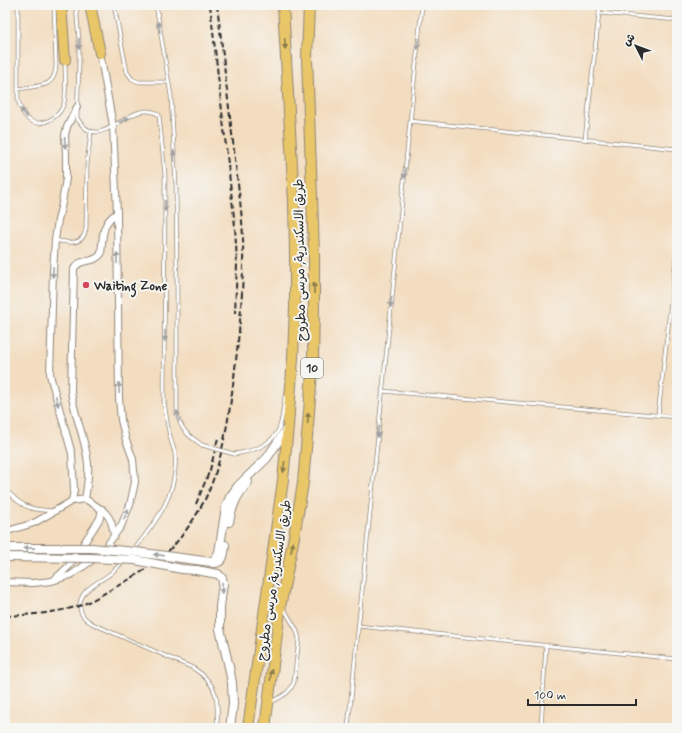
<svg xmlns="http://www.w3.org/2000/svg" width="682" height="733" font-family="Mynerve,'Playpen Sans Arabic',sans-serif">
  <rect width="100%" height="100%" fill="#f6f6f2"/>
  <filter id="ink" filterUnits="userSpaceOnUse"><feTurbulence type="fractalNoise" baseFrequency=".025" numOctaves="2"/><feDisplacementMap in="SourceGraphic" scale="8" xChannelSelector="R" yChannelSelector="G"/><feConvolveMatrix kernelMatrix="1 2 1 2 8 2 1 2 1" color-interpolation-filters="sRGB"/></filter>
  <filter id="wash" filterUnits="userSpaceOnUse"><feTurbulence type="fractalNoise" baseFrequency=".012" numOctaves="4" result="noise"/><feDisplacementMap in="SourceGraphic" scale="16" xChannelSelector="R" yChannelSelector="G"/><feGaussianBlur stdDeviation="0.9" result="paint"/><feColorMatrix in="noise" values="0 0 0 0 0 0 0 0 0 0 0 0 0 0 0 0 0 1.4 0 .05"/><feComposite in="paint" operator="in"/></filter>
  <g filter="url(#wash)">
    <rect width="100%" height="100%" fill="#f3ddc0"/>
  </g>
  <g filter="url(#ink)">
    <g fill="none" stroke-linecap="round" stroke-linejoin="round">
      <defs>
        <g id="service">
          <path d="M18 5V100C20 107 23 115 29 120 41 128 58 118 63 106 67 99 65 72 65 62"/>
          <path d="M76 5 79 41V63L77 118C101 159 130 95 159 115L165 175 164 402C166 413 167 425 170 436 171 442 174 448 175 454 179 493 156 522 133 551"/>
          <path d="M114 5 127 72 132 79 139 82H169"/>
          <path d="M156 5 171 96 176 186 177 279V414C182 432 188 435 202 445"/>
          <path d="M599 13 677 20"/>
          <path d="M18 89C25 88 43 86 48 83 54 79 56 71 56 65L54 5"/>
          <path d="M410 121 677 149"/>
          <path d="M585 139 600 5"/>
          <path d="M55 240C64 242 79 246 84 235 85 233 85 231 86 229L87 164 91 132"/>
          <path d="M382 391 677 417"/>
          <path d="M658 415 677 249"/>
          <path d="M234 454C250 452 269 447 278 431 283 421 283 408 285 397"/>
          <path d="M5 489C12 496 20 505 31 508 37 510 46 510 53 511"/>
          <path d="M124 561C119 565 115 570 110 574 98 583 78 590 80 608 81 616 86 620 93 624L193 668C219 684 218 700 217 728"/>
          <path d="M358 626 677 659"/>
          <path d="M270 703C281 696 289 695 294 682L299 638 296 629 284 609"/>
          <path d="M348 728 422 5"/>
          <path d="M541 728 546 645"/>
        </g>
        <g id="minor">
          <path d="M85 499C87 487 89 476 88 464 86 439 74 416 71 391L74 269C80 257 93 265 101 254 103 237 101 223 117 213"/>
          <path d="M72 501 74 490 72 454 50 375 53 271 55 240 58 220 62 203 66 178V155L65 135 67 127 77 107"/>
          <path d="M5 530H11L34 523 72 501 85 499C103 510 112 513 114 536"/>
          <path d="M55 579 69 566 97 523 100 518 102 509"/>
          <path d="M5 582 33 583 52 581 71 575 101 554 121 526 130 505 135 482 133 459 126 440 121 420 119 399 117 213 113 126 100 53"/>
        </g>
        <g id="tertiary">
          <path d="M229 522C233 503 236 497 248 482"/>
          <path d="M211 562 216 558 219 552 226 507 230 497 238 486 267 458 287 428"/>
          <path d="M212 563C224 564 224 554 225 545"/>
          <path d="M196 570 218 574 222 578 223 583 220 607V629L229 667 232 683 233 704 230 728"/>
        </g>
        <g id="primary">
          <path d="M61 5 65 60"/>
          <path d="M90 5 100 53"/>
          <path d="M248 728 283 480 288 426 293 358 295 306V253L294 201 283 5"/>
          <path d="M265 728 281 602 294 537 303 483 308 425 313 359 314 306V253L307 58 309 5"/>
        </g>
      </defs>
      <use href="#service" stroke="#8f8476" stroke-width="4.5"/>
      <use href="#minor" stroke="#8f8476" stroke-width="8"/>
      <use href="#tertiary" stroke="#8f8476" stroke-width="10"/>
      <use href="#primary" stroke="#8f8476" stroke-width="12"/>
      <use href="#service" stroke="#fff" stroke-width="3"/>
      <use href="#minor" stroke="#fff" stroke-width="6"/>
      <use href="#tertiary" stroke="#fff" stroke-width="8"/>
      <use href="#primary" stroke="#e9c769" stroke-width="10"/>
      <g stroke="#2b2b2b" stroke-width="2" stroke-dasharray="6 3" stroke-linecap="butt">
        <path d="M210 5 235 226 237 264 235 313"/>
        <path d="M196 504 210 470 218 438"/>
        <path d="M5 616C30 615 55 613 79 606 90 602 102 595 112 589 131 579 149 568 165 554 181 540 199 513 208 493 224 455 230 410 235 369 240 326 244 283 243 239 242 209 237 179 234 150 228 102 223 53 217 5"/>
      </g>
      <defs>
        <path id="service-bridge" d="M202 445 234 454"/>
        <g id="tertiary-bridge">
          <path d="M5 548H91L136 552 211 562"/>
          <path d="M5 557 91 558 135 560 182 569 196 570"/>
        </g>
      </defs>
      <use href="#service-bridge" stroke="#8f8476" stroke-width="4.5" stroke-linecap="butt"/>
      <use href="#tertiary-bridge" stroke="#8f8476" stroke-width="10" stroke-linecap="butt"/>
      <use href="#service-bridge" stroke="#fff" stroke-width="3"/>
      <use href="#tertiary-bridge" stroke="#fff" stroke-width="8"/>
    </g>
    <defs><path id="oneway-solid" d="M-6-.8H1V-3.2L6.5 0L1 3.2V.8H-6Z"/></defs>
    <g fill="#a0a0a0">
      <use href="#oneway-solid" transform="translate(159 27) rotate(-100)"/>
      <use href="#oneway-solid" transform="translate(79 44) rotate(89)"/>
      <use href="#oneway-solid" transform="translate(418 44) rotate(96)"/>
      <use href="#oneway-solid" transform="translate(24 113) rotate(-124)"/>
      <use href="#oneway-solid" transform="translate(124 120) rotate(-28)"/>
      <use href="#oneway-solid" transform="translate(65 143) rotate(87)"/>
      <use href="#oneway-solid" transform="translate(174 156) rotate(-93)"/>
      <use href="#oneway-solid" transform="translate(405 173) rotate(96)"/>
      <use href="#oneway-solid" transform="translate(165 206) rotate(90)"/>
      <use href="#oneway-solid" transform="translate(117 258) rotate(-91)"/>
      <use href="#oneway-solid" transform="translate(53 272) rotate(93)"/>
      <use href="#oneway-solid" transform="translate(391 302) rotate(96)"/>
      <use href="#oneway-solid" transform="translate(165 336) rotate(90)"/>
      <use href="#oneway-solid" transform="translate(119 388) rotate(-91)"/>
      <use href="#oneway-solid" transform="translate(57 401) rotate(75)"/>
      <use href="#oneway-solid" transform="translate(178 416) rotate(-102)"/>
      <use href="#oneway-solid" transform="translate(378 432) rotate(96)"/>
      <use href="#oneway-solid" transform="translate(126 514) rotate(-66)"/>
      <use href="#oneway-solid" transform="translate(29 548) rotate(-179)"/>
      <use href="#oneway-solid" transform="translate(159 555) rotate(-173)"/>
      <use href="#oneway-solid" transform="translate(222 588) rotate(94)"/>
    </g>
    <g fill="#8a794a">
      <use href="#oneway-solid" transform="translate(285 44) rotate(87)"/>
      <use href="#oneway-solid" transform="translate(314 288) rotate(-90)"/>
      <use href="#oneway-solid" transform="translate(308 418) rotate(-86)"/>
      <use href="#oneway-solid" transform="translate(284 467) rotate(96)"/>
      <use href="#oneway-solid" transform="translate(292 547) rotate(-79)"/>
      <use href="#oneway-solid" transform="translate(271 675) rotate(-82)"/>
    </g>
  </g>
  <circle fill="#d1495b" stroke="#f6f6f2" stroke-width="1.5" cx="86" cy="285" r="4"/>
  <g text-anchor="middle" stroke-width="4" stroke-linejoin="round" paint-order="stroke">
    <rect fill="#f6f6f2" stroke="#686867" stroke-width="1" x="301" y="358" width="22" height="20" rx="3"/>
    <g font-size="12" font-weight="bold" fill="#2b2b2b">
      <text x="312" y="372">10</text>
    </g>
    <g font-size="13" fill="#2b2b2b" stroke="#f6f6f2">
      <text transform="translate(299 260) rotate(-91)" y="5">طريق الاسكندرية, مرسى مطروح</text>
      <text transform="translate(273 580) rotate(-81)" y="5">طريق الاسكندرية, مرسى مطروح</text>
    </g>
    <g font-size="13" font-weight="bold" fill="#2b2b2b" stroke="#f6f6f2" text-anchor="start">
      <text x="94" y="290">Waiting Zone</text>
    </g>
  </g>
  <rect width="682" height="733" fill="none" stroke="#f6f6f2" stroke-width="20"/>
  <g transform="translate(636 46) rotate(312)" stroke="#f6f6f2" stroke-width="3" paint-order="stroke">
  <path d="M0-3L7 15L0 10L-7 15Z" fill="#2b2b2b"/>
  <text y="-6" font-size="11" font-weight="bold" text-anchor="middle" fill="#2b2b2b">ش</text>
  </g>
  <path d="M528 699v6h108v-6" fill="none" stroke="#2b2b2b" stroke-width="2"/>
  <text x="534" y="699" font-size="12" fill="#2b2b2b" stroke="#f6f6f2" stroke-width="3" paint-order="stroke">100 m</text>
</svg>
